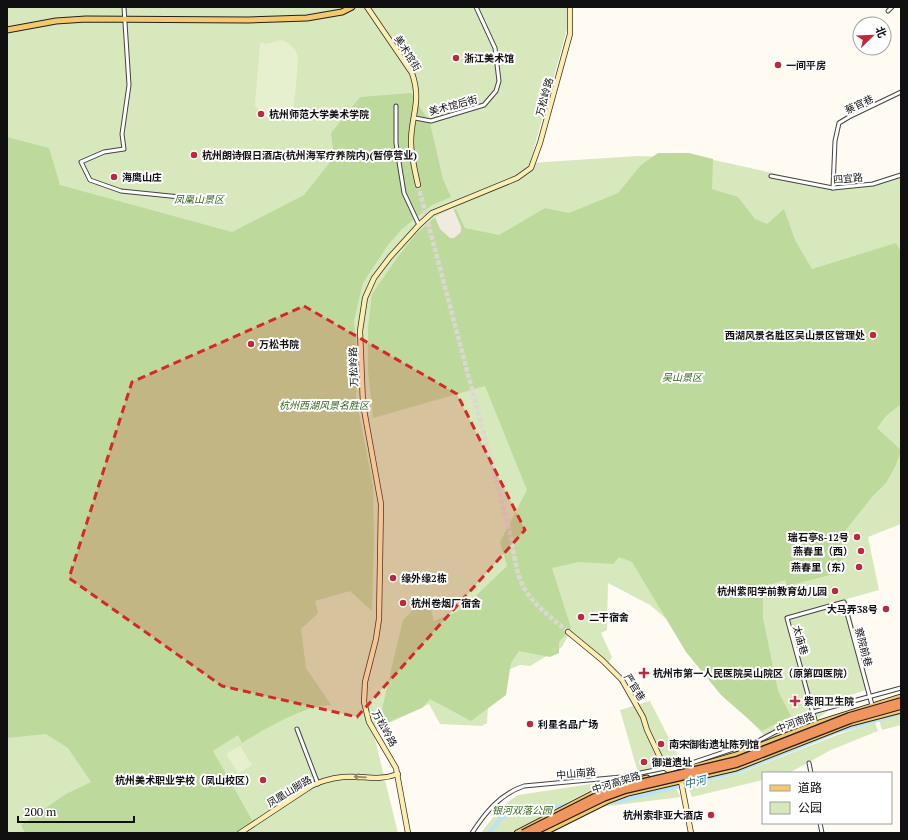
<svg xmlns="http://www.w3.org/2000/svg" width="908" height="840" font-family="'PT Serif','Noto Sans SC',serif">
  <rect width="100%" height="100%" fill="#fffbf3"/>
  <g fill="#d7e9bc">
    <path d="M7 7H568L567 29 530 163 637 156 705 158 840 188 863 186 901 175V524L868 537 879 590 847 599 869 689 848 696 813 722V725L736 755 673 773 672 770 680 767 638 773 620 710 650 701 683 766 766 737 726 696 685 635 650 605 608 583 607 630 601 633 612 657 609 662 568 636 562 647 530 666 520 665 508 670 488 706 487 723 482 726 440 724 429 704 373 731 398 833H7Z"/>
    <path d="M901 715V725L882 730 879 720Z"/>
    <path d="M875 722 878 731 831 750 789 773H763V780L692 797 688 786 740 773 837 735Z"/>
    <path d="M624 779 595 788 510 833H481L501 807 518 795Z"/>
    <path d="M675 788 681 797 601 807 667 789Z"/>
  </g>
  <g fill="#bdda9c">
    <path d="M411 93 430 123 443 179 451 197 432 205 402 229 388 245 363 283 354 321 358 367 356 398 373 486 374 541 372 611 350 591 315 601 318 613 301 629 306 668 331 705C302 706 267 728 242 743L238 735 213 751 252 820 235 833H25L21 825 66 794 91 782 68 748 46 734 7 738V137L49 148 60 185 232 232 304 195 334 157 331 133 360 97Z"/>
    <path d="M658 153H689L713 159 712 189 738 197 755 219 767 224 784 209 795 240 812 269 896 243 901 252V404L886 416 877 428 901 450 896 465 886 483 872 497 845 531 847 548 842 561V572L787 586 785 580 763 587V618L778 691 791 716 762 731 721 695 686 652 632 562 619 557 613 564 579 562 552 568 571 628 559 642V653L550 657 519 651 511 663 506 695 471 721 430 699 422 708 386 723 382 709 403 620 427 596 434 621 461 610 507 566 500 542 527 490 485 386 373 418 368 371V327L372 294 397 258 415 235 433 219 456 209 465 228 499 235 545 208 569 213 618 193 641 165Z"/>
  </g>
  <g fill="#e7f0ce">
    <path d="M281 40C290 43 297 49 298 59L294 106C284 125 265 122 255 105L260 43 267 44Z"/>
    <path d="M240 746 252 765 238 773 226 754Z"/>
  </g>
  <path fill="#f0eae1" d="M453 208 461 227V232L454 238H450L440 229 435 217Z"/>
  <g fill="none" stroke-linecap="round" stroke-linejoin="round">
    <g stroke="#b8e4f5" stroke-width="4">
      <path d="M606 803 616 802 739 771 839 731 901 713"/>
      <path d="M489 833 502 817 525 809 570 805"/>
    </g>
    <path stroke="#dbd8d1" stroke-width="4.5" stroke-dasharray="4.5 2" stroke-linecap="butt" d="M418 185 511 537C513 550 515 564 519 576 526 600 550 616 568 632"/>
    <defs>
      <g id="street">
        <path d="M124 7 129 85 122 134 124 149 104 152 81 162 90 180 121 191 190 198"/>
        <path d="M888 11 892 7"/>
        <path d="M396 106V143L404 193 419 225"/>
        <path d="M415 118 431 121 484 105 496 91 499 81 495 48 476 7"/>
        <path d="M771 176 833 188 873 184 901 175"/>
        <path d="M833 188 835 141 839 123 849 117 901 92"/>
        <path d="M816 724 787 618 844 602 872 705"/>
        <path d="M297 729 318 784"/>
        <path d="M809 763 811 773"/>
        <path d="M820 823 822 833"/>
        <path d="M472 833C485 813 500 794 524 786L621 777 665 768 671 770 760 740 813 712 901 688"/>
      </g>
      <g id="secondary">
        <path d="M367 7 412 73C422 102 411 115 411 142 411 156 415 171 418 185"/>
        <path d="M568 632 602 660 622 680 643 717 647 730 665 768 677 776 681 781 691 833"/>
        <path d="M240 833 308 788C317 782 332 778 343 777 364 775 376 782 398 774"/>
        <path d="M408 833 396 768 369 722 364 702 365 682 376 639 379 619 381 504 363 404 360 331 365 298 374 278 390 257 419 225 432 213 517 178 531 168 540 143 570 34V7"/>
      </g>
      <g id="primary">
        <path d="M7 30 56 21 86 19 248 20 307 18 342 12 352 7"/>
        <path d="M684 770 736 755 816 724 901 697"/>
        <path d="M517 833 598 791 647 778"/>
        <path d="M543 833 607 801 628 793 736 768 851 723 901 710"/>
      </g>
    </defs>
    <use href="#street" stroke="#434343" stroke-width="5"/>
    <use href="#secondary" stroke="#323232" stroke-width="6"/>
    <use href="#primary" stroke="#212121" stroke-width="7"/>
    <use href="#street" stroke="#fff" stroke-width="3"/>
    <use href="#secondary" stroke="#fdeeaf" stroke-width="4.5"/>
    <use href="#primary" stroke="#f5c86c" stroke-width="5"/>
    <defs>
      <g id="highway-bridge">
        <path d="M523 833 600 794 626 786 736 760 849 716 901 701"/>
        <path d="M532 833 604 798 626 790 737 764 851 720 901 706"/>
      </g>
    </defs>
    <use href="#highway-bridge" stroke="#212121" stroke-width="8" stroke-linecap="butt"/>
    <use href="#highway-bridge" stroke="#f1955e" stroke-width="5.5"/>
  </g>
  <defs><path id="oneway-shaft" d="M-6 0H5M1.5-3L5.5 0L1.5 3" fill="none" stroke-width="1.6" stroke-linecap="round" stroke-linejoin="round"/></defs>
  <use stroke="#928a67" href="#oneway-shaft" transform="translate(360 777) rotate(-176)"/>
  <path fill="#d62828" fill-opacity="0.2" stroke="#d62828" stroke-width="3" stroke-dasharray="8 5" stroke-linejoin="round" d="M304 306 457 394 525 530 357 717 222 686 69 578 132 382Z"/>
  <g fill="#be2a3d" stroke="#fff" stroke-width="1.5">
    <circle cx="456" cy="58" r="4"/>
    <circle cx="778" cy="65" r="4"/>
    <circle cx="261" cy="114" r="4"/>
    <circle cx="194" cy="155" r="4"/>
    <circle cx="114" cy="177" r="4"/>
    <circle cx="873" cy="335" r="4"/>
    <circle cx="251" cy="344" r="4"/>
    <circle cx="857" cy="537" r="4"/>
    <circle cx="861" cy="551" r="4"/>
    <circle cx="859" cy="567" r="4"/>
    <circle cx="393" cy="578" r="4"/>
    <circle cx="835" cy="591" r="4"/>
    <circle cx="403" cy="603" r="4"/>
    <circle cx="886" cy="609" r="4"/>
    <circle cx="581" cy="617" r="4"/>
    <path d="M642 667h4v4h4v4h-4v4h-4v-4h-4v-4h4z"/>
    <path d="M793 695h4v4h4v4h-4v4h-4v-4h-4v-4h4z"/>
    <circle cx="530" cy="724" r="4"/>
    <circle cx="661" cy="744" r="4"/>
    <circle cx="644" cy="762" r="4"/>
    <circle cx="263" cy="780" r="4"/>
    <circle cx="711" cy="815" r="4"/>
  </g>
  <g text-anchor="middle" stroke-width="4" stroke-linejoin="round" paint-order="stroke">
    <g font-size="10" fill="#101010" stroke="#fff">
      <text transform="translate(408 53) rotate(58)" y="4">美术馆街</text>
      <text transform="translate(544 97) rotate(-75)" y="4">万松岭路</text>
      <text transform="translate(859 104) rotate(-25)" y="4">蔡官巷</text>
      <text transform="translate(453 105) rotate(-15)" y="4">美术馆后街</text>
      <text transform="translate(848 178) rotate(-5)" y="4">四宜路</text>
      <text transform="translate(353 367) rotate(-92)" y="4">万松岭路</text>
      <text transform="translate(801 640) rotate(74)" y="4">太庙巷</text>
      <text transform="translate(864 647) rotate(75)" y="4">察院前巷</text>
      <text transform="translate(635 687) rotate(58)" y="4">严官巷</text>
      <text transform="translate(795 722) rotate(-21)" y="4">中河南路</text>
      <text transform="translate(385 728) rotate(61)" y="4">万松岭路</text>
      <text transform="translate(576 773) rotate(-5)" y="4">中山南路</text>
      <text transform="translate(616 782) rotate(-17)" y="4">中河高架路</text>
      <text transform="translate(289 791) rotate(-31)" y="4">凤凰山脚路</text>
    </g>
    <g font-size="10" font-weight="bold" fill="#101010" stroke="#fff" text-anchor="start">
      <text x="464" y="62">浙江美术馆</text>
      <text x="786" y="69">一间平房</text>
      <text x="269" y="118">杭州师范大学美术学院</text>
      <text x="202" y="159">杭州朗诗假日酒店(杭州海军疗养院内)(暂停营业)</text>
      <text x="122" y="181">海鹰山庄</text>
      <text x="865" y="339" text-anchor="end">西湖风景名胜区吴山景区管理处</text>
      <text x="259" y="348">万松书院</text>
      <text x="849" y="541" text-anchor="end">瑞石亭8-12号</text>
      <text x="853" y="555" text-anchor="end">燕春里（西）</text>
      <text x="851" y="571" text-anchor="end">燕春里（东）</text>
      <text x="401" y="582">缘外缘2栋</text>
      <text x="827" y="595" text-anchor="end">杭州紫阳学前教育幼儿园</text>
      <text x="411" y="607">杭州卷烟厂宿舍</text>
      <text x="878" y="613" text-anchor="end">大马弄38号</text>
      <text x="589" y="621">二干宿舍</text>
      <text x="653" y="677">杭州市第一人民医院吴山院区（原第四医院）</text>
      <text x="804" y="705">紫阳卫生院</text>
      <text x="538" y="728">利星名品广场</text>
      <text x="669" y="748">南宋御街遗址陈列馆</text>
      <text x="652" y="766">御道遗址</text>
      <text x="255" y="784" text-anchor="end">杭州美术职业学校（凤山校区）</text>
      <text x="703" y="819" text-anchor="end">杭州索非亚大酒店</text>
    </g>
    <g font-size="10" font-style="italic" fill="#356720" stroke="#fff">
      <text x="199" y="203">凤凰山景区</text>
      <text x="682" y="381">吴山景区</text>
      <text x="324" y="409">杭州西湖风景名胜区</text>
      <text x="522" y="814">银河双落公园</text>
    </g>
    <g font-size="11" font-style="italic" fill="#1a71a0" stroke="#fff">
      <text transform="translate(695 782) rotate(-14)" y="4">中河</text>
    </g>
  </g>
  <rect width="908" height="840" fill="none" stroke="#101010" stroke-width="16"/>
  <rect x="762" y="772" width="130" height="52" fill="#ffffff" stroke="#9f9f9f"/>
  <rect x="770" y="785" width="20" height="6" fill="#f5c86c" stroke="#9f9f9f"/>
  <text x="798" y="792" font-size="12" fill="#101010">道路</text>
  <rect x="770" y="802" width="20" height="12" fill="#d7e9bc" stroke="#9f9f9f"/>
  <text x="798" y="812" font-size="12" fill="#101010">公园</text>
  <g transform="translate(872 36) rotate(67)"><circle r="19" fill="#ffffff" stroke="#9f9f9f"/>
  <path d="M0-3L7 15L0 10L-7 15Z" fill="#be2a3d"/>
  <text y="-6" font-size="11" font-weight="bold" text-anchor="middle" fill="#101010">北</text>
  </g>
  <path d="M18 816v6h116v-6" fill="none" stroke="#101010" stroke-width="2"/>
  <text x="24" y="816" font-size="12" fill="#101010" stroke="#ffffff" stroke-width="3" paint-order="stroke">200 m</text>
</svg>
